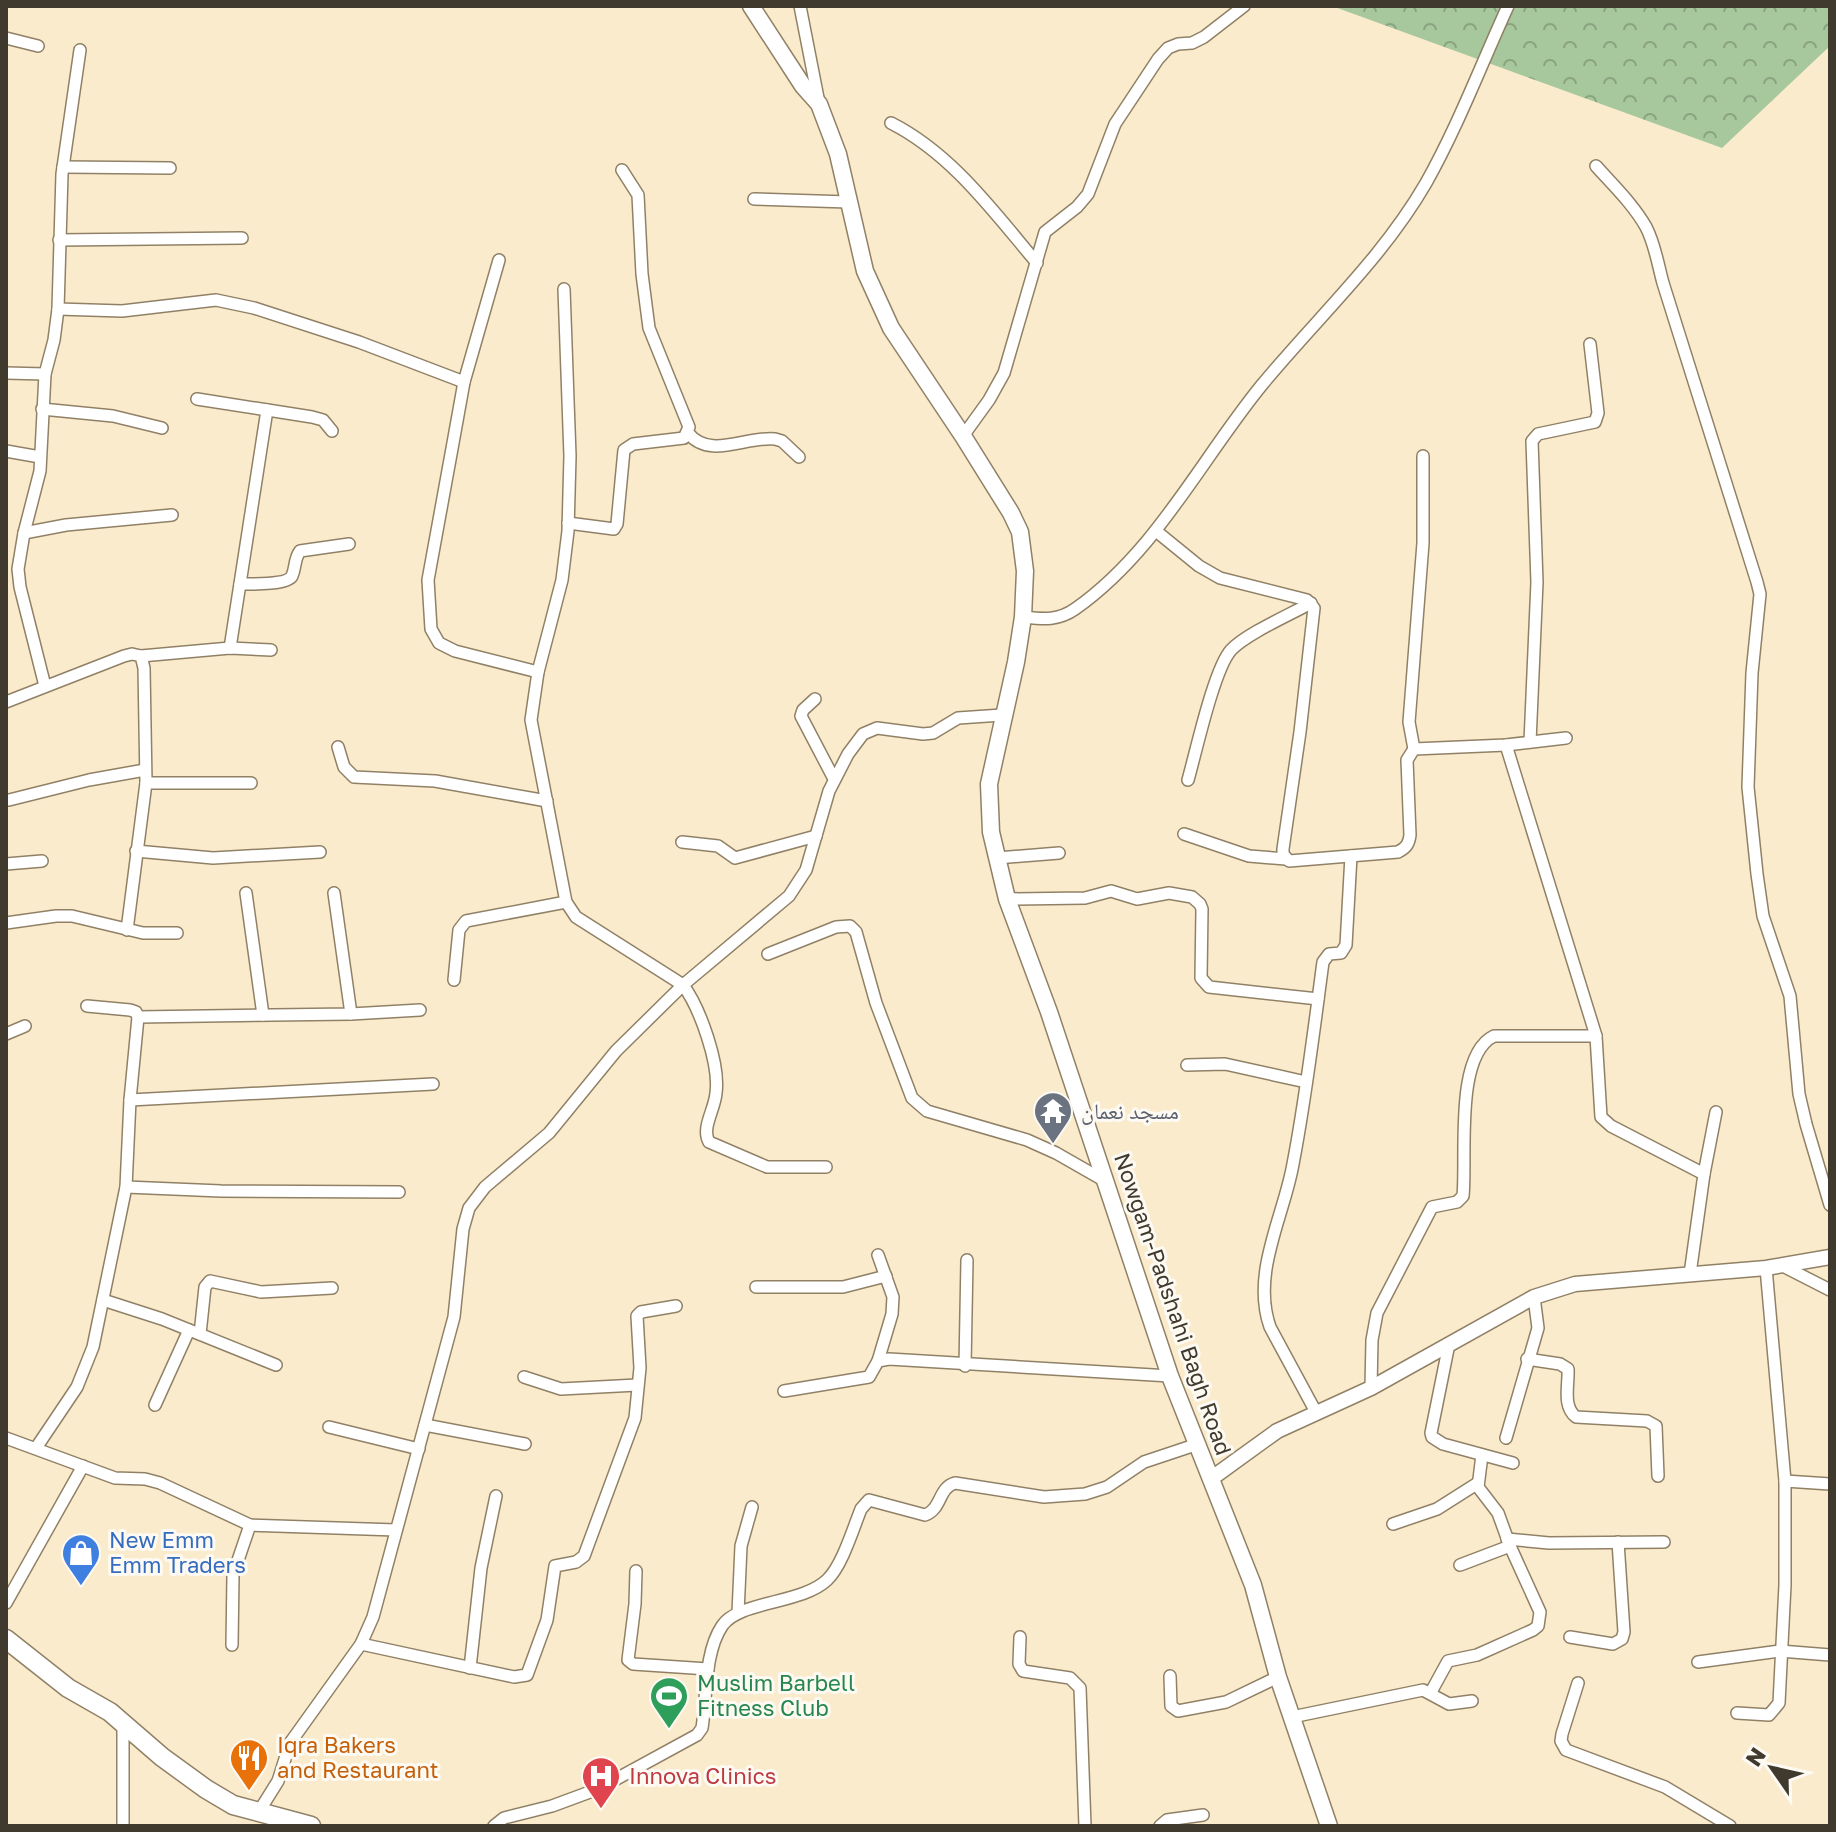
<svg xmlns="http://www.w3.org/2000/svg" width="1836" height="1832" font-family="'Golos Text','Noto Naskh Arabic',sans-serif">
  <defs>
    <pattern id="forest-crowns" width="20" height="18" patternUnits="userSpaceOnUse" patternTransform="scale(2)"><rect width="20" height="18" fill="#a7c79c"/><path d="M2 6a3 3 0 1 1 6 0M12 15a3 3 0 1 1 6 0" fill="none" stroke="#89a380"/></pattern>
  </defs>
  <rect width="100%" height="100%" fill="#fbebcd"/>
  <path fill="url(#forest-crowns)" d="M1332 6H1830V46L1722 148Z"/>
  <g fill="none" stroke-linecap="round" stroke-linejoin="round">
    <defs>
      <g id="minor">
        <path d="M800 6 819 103"/>
        <path d="M6 38 38 46"/>
        <path d="M891 123C952 154 993 211 1037 263"/>
        <path d="M1596 166C1613 185 1633 204 1646 227 1655 244 1658 265 1663 283L1757 582 1760 594 1752 673 1748 787 1757 874 1763 916 1790 996 1799 1094 1806 1124 1830 1205"/>
        <path d="M63 167 170 168"/>
        <path d="M754 199 848 202"/>
        <path d="M59 240 242 238"/>
        <path d="M499 260 464 382 453 443 428 580 431 629 439 643 455 651 538 672"/>
        <path d="M564 289 570 456 568 531 562 580 538 672 531 720 566 902 576 917 683 985C700 1008 720 1064 716 1093 715 1109 701 1128 709 1142L767 1167H826"/>
        <path d="M58 309 122 311 216 300 254 308 359 342 464 382"/>
        <path d="M6 373 45 374"/>
        <path d="M197 399 312 417 323 420 332 431"/>
        <path d="M42 409 113 416 162 428"/>
        <path d="M688 433C710 460 745 436 775 439L782 441 799 457"/>
        <path d="M963 436 989 400 1004 373 1045 232 1077 207 1088 194 1115 124 1158 59 1168 48 1178 44 1192 43 1204 37 1244 6"/>
        <path d="M6 451 40 457"/>
        <path d="M568 523 614 529 617 524 624 450 633 444 684 438 689 427 649 328 642 274 638 195 622 170"/>
        <path d="M1156 531 1199 566 1220 578 1307 600 1314 608 1300 732 1283 849V854L1289 861 1398 852C1406 848 1409 844 1410 835L1407 760 1414 749 1506 745 1566 738"/>
        <path d="M24 533 66 525 172 515"/>
        <path d="M240 584C251 584 287 585 292 576 296 567 294 559 300 551L349 544"/>
        <path d="M1023 617C1043 619 1058 621 1075 609 1156 552 1200 461 1261 386 1317 318 1382 259 1426 183 1458 126 1481 65 1508 6"/>
        <path d="M230 648 267 410"/>
        <path d="M141 656 230 648 271 650"/>
        <path d="M45 686 20 587 18 569 24 533 40 471 45 374 54 340 58 309 62 174 80 50"/>
        <path d="M815 699 803 710 801 716 834 779"/>
        <path d="M6 702 124 656 132 654 141 656 144 668 146 783 127 930"/>
        <path d="M1530 742 1537 582 1532 441 1538 434 1595 422 1598 413 1590 344"/>
        <path d="M1506 745 1596 1036 1601 1117 1611 1126 1704 1174"/>
        <path d="M338 747 344 767 354 777 435 781 547 801"/>
        <path d="M1414 749 1409 722 1423 543V456"/>
        <path d="M1188 780C1196 752 1214 669 1231 650 1246 634 1289 615 1311 603"/>
        <path d="M146 783H251"/>
        <path d="M9 800 89 780 145 770"/>
        <path d="M1184 834 1249 856 1286 859"/>
        <path d="M682 842 718 846 735 858 816 836"/>
        <path d="M136 851 213 858 320 852"/>
        <path d="M997 858 1059 853"/>
        <path d="M6 864 42 861"/>
        <path d="M246 893 263 1015"/>
        <path d="M334 893 351 1014"/>
        <path d="M1007 899 1085 898 1111 891 1137 899 1169 893 1192 897 1200 904 1202 909 1201 978 1209 987 1318 999"/>
        <path d="M6 923 56 916H72L143 933H177"/>
        <path d="M768 954 836 927 850 926 856 932 876 1003 912 1098 927 1111 1027 1140 1056 1153 1105 1181"/>
        <path d="M454 980 459 930 466 921 566 902"/>
        <path d="M138 1017 351 1014 420 1010"/>
        <path d="M6 1034 25 1026"/>
        <path d="M1187 1065 1225 1064 1306 1082"/>
        <path d="M130 1100 433 1084"/>
        <path d="M126 1187 221 1191 399 1192"/>
        <path d="M878 1255 893 1297 892 1314 878 1361"/>
        <path d="M1783 1266 1830 1290"/>
        <path d="M1690 1274 1704 1174 1716 1112"/>
        <path d="M756 1287H843L886 1276"/>
        <path d="M103 1300 162 1319 276 1365"/>
        <path d="M200 1334 205 1287 210 1281 261 1292 332 1288"/>
        <path d="M1449 1344 1431 1433 1432 1437 1443 1444 1513 1463"/>
        <path d="M1527 1359 1560 1364 1568 1369C1569 1385 1562 1406 1576 1417L1647 1421 1656 1426 1658 1476"/>
        <path d="M965 1366 967 1260"/>
        <path d="M524 1377 561 1389 637 1385"/>
        <path d="M1371 1388 1372 1340 1377 1313 1432 1207 1457 1202 1463 1196C1467 1157 1454 1055 1494 1036H1596"/>
        <path d="M784 1391 869 1377 878 1361 889 1359 1170 1376"/>
        <path d="M155 1405 189 1330"/>
        <path d="M1317 1414 1270 1327C1251 1273 1284 1216 1293 1164 1306 1097 1314 1029 1323 962L1329 954 1341 953 1346 945 1351 856"/>
        <path d="M425 1425 525 1444"/>
        <path d="M329 1427 419 1449"/>
        <path d="M6 1438 115 1478 145 1479 160 1483 250 1525 396 1530"/>
        <path d="M1506 1438 1538 1328 1534 1297"/>
        <path d="M36 1448 77 1387 93 1347 126 1187 130 1100 138 1017 136 1012 130 1010 87 1006"/>
        <path d="M1785 1481 1830 1484"/>
        <path d="M1393 1524 1437 1509 1478 1483"/>
        <path d="M1507 1539 1549 1543 1664 1542"/>
        <path d="M1460 1565 1510 1546"/>
        <path d="M636 1571 635 1604 628 1660 633 1664 708 1669"/>
        <path d="M6 1603 83 1466"/>
        <path d="M738 1613 741 1546 752 1507"/>
        <path d="M1020 1637 1019 1664 1023 1671 1070 1678 1080 1688 1085 1826"/>
        <path d="M1570 1637 1613 1644 1622 1639 1624 1632 1618 1542"/>
        <path d="M361 1644 514 1677 527 1675 547 1620 555 1566 576 1562 584 1556 635 1418 640 1368 637 1316 641 1312 676 1306"/>
        <path d="M232 1645 233 1575 250 1525"/>
        <path d="M1698 1662 1780 1651 1830 1655"/>
        <path d="M470 1668 481 1568 496 1496"/>
        <path d="M1170 1676 1171 1706 1178 1711 1226 1702 1278 1677"/>
        <path d="M1578 1683 1562 1734 1561 1741 1566 1750 1665 1787 1730 1826"/>
        <path d="M1431 1692 1448 1661 1477 1655 1533 1630 1538 1626 1540 1612 1510 1546 1498 1513 1478 1487 1482 1455"/>
        <path d="M1737 1713 1769 1715 1779 1703 1785 1585V1481L1766 1268"/>
        <path d="M1292 1717 1423 1690 1449 1704 1472 1701"/>
        <path d="M258 1813 278 1781 290 1743 361 1644 373 1617 454 1317 463 1229 469 1208 485 1187 549 1133 616 1051 683 985 789 896 806 870 829 791 848 754 863 734 877 728 923 734 933 733 958 718 1002 715"/>
        <path d="M123 1826V1723"/>
        <path d="M494 1826 504 1818 552 1806 598 1789 697 1735 702 1728C707 1697 704 1653 722 1626 738 1601 802 1604 827 1580 842 1566 853 1529 861 1509L869 1500 925 1515C942 1509 938 1488 955 1483L1044 1497 1085 1494 1107 1487 1144 1462 1198 1444"/>
        <path d="M1160 1826 1167 1820 1203 1815"/>
      </g>
      <path id="tertiary" d="M1212 1478 1277 1431 1371 1388 1534 1297 1575 1284 1766 1268 1830 1257"/>
      <path id="secondary" d="M751 6 803 86 819 104 838 154 865 271 891 328 963 436 1011 513 1020 532 1025 571 1023 617 1016 662 989 784 991 832 1007 899 1049 1012 1170 1376 1253 1585 1278 1677 1329 1826"/>
      <path id="primary" d="M6 1639 68 1688 110 1712 162 1757 206 1789 233 1805 311 1826"/>
    </defs>
    <use href="#minor" stroke="#908166" stroke-width="14"/>
    <use href="#tertiary" stroke="#908166" stroke-width="17"/>
    <use href="#secondary" stroke="#908166" stroke-width="19"/>
    <use href="#primary" stroke="#908166" stroke-width="21"/>
    <use href="#minor" stroke="#fff" stroke-width="11"/>
    <use href="#tertiary" stroke="#fff" stroke-width="14"/>
    <use href="#secondary" stroke="#fff" stroke-width="16"/>
    <use href="#primary" stroke="#fff" stroke-width="18"/>
  </g>
  <defs>
    <symbol id="temple-pin" viewBox="-11 -11 22 30"><path d="M0 17L-7.5 6A9.5 9.5 0 1 1 7.5 6Z" fill="#6b7280" stroke="#fdfaf4"/><path d="M0-6L5-2H3V0L6.5 2.5H4V6H1.5V3h-3V6H-4V2.5H-6.5L-3 0V-2H-5Z" fill="#fff"/></symbol>
    <symbol id="shop-pin" viewBox="-11 -11 22 30"><path d="M0 17L-7.5 6A9.5 9.5 0 1 1 7.5 6Z" fill="#3f7fe0" stroke="#fdfaf4"/><path d="M-5-2.5h2.3a2.7 3.5 0 0 1 5.4 0H5L5.5 6h-11ZM-1.5-2.5h3a1.5 2.3 0 0 0-3 0Z" fill="#fff"/></symbol>
    <symbol id="stadium-pin" viewBox="-11 -11 22 30"><path d="M0 17L-7.5 6A9.5 9.5 0 1 1 7.5 6Z" fill="#2e9e5b" stroke="#fdfaf4"/><path d="M0-5a6.5 5 0 1 0 0 10a6.5 5 0 1 0 0-10ZM-3.5-1.8h7v3.6h-7Z" fill="#fff"/></symbol>
    <symbol id="restaurant-pin" viewBox="-11 -11 22 30"><path d="M0 17L-7.5 6A9.5 9.5 0 1 1 7.5 6Z" fill="#e8710a" stroke="#fdfaf4"/><path d="M-5-6h1v4h1v-4h1v4h1v-4h1v5L-1.5 .5V6h-2V.5L-5-1ZM5-6V6H3V1.5H1.5Q1.5-4 5-6Z" fill="#fff"/></symbol>
    <symbol id="hospital-pin" viewBox="-11 -11 22 30"><path d="M0 17L-7.5 6A9.5 9.5 0 1 1 7.5 6Z" fill="#e0444e" stroke="#fdfaf4"/><path d="M-5-5h3v3.5h4V-5h3V5h-3V1.5h-4V5h-3Z" fill="#fff"/></symbol>
  </defs>
  <g fill-rule="evenodd">
    <use href="#temple-pin" x="1031" y="1089" width="44" height="60"/>
    <use href="#shop-pin" x="59" y="1531" width="44" height="60"/>
    <use href="#stadium-pin" x="647" y="1674" width="44" height="60"/>
    <use href="#restaurant-pin" x="227" y="1736" width="44" height="60"/>
    <use href="#hospital-pin" x="579" y="1754" width="44" height="60"/>
  </g>
  <g text-anchor="middle" stroke-width="6" stroke-linejoin="round" paint-order="stroke">
    <g font-size="22" fill="#5b616d" stroke="#fdfaf4" text-anchor="start">
      <text x="1081" y="1119">مسجد نعمان</text>
    </g>
    <g font-size="22" fill="#403a2e" stroke="#fdfaf4">
      <text transform="translate(1173 1304) rotate(71)" y="8">Nowgam-Padshahi Bagh Road</text>
    </g>
    <g font-size="22" fill="#366cbe" stroke="#fdfaf4" text-anchor="start">
      <text x="109" y="1548">New Emm<tspan x="109" dy="25">Emm Traders</tspan></text>
    </g>
    <g font-size="22" fill="#27864d" stroke="#fdfaf4" text-anchor="start">
      <text x="697" y="1691">Muslim Barbell<tspan x="697" dy="25">Fitness Club</tspan></text>
    </g>
    <g font-size="22" fill="#c56008" stroke="#fdfaf4" text-anchor="start">
      <text x="277" y="1753">Iqra Bakers<tspan x="277" dy="25">and Restaurant</tspan></text>
    </g>
    <g font-size="22" fill="#be3a42" stroke="#fdfaf4" text-anchor="start">
      <text x="629" y="1784">Innova Clinics</text>
    </g>
  </g>
  <rect width="1836" height="1832" fill="none" stroke="#403a2e" stroke-width="16"/>
  <g transform="translate(1772 1768) rotate(304)" stroke="#fdfaf4" stroke-width="6" paint-order="stroke">
  <path d="M0-6L14 30L0 20L-14 30Z" fill="#403a2e"/>
  <text y="-12" font-size="22" font-weight="bold" text-anchor="middle" fill="#403a2e">N</text>
  </g>
</svg>
